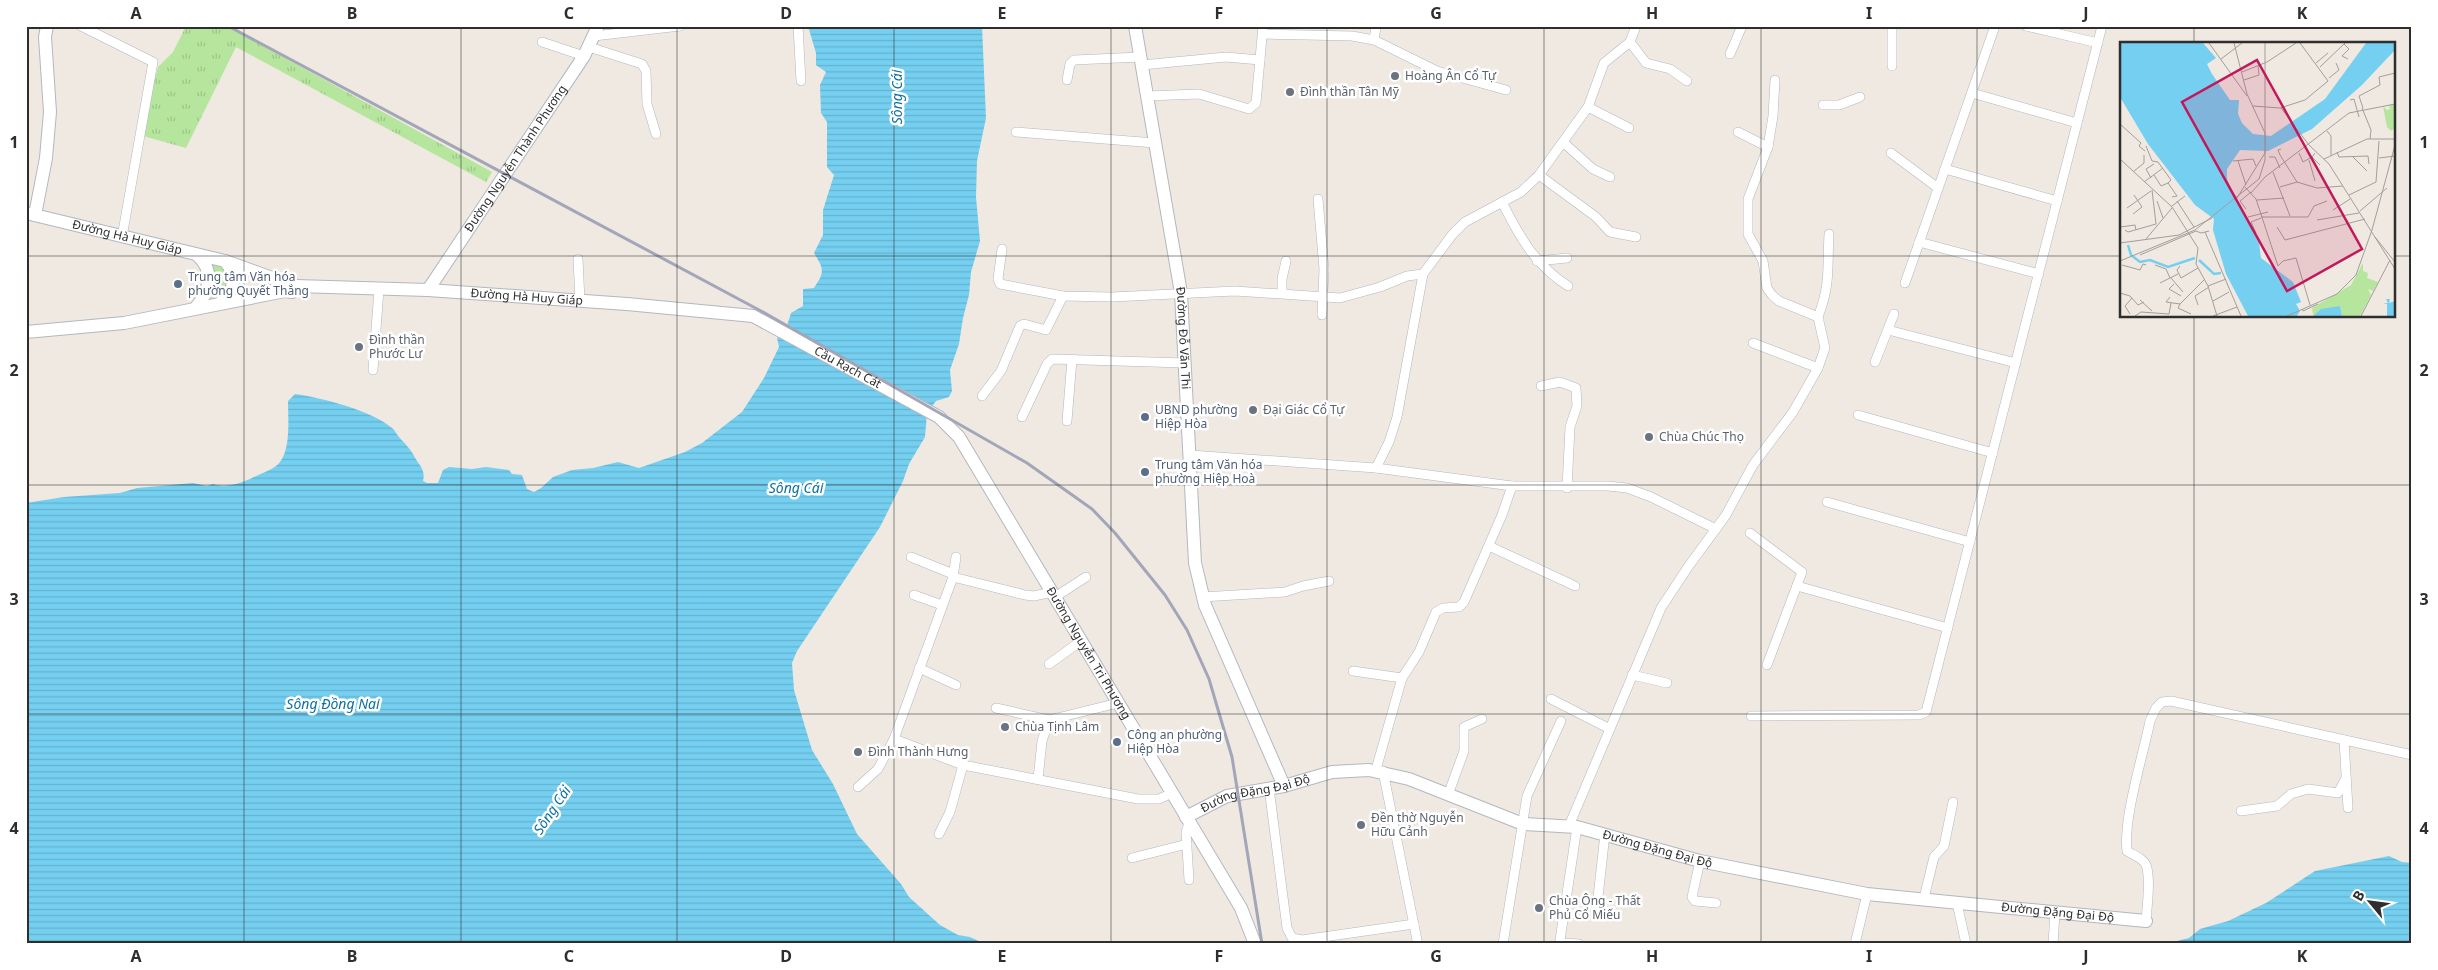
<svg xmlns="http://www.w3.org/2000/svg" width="2438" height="970" font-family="'Noto Sans',sans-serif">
  <defs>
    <pattern id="grass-tufts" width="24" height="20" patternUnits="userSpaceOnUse" patternTransform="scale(1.25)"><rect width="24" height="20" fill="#b6e59e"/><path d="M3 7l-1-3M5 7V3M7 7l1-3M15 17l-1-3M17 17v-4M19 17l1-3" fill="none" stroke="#9dc588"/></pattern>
    <pattern id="water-rules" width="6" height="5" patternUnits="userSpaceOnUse" patternTransform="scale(1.25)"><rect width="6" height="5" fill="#75cff0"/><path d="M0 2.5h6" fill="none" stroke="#66b2ce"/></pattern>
  </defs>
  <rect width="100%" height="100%" fill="#efe9e1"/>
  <g fill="url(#grass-tufts)">
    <path d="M186 26H227L492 172 486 182 236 47 186 148 143 136 145 117 158 67 173 52Z"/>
    <path d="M210 264 226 268 231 277 223 296 207 299Z"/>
  </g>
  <g fill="url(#water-rules)">
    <path d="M808 26H982L986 118 977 161 976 197 980 241 971 272 969 295 963 318 959 344 950 370 952 391 949 397 936 401 927 413 925 437 909 464 903 481 880 527 797 651 792 663 794 690 812 750 833 784 857 834 901 884 909 897 940 925 958 935 970 937 985 944H26V503L64 497 120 493 137 488 193 483 207 486 213 484C225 488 238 484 250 479 259 474 274 470 280 462 291 448 288 418 288 401L295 394C322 398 371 410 392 428 395 430 396 434 399 437 405 444 408 446 413 454 418 465 426 468 423 481L427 483H438L443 470 449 467 472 469 486 467 509 470 512 474 522 475 527 489 534 492 541 488 553 477 572 470 593 468 618 462 639 468 685 452 702 443 742 412 764 378 779 347 777 338 785 332 791 313 803 306V289L814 288C825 272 824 269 814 253L823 235V210L834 175 827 167V122L821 113 820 85 826 72 816 65V53Z"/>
    <path d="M2389 856 2402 862 2412 863V944H2165L2189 938 2200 929 2228 921 2266 903 2315 871Z"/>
  </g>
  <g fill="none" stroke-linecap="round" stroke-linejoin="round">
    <defs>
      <g id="street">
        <path d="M81 26 153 62 122 237"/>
        <path d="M798 26 801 81"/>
        <path d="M1892 26V66"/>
        <path d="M2026 26 2098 43"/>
        <path d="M1263 34 1352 36 1374 40 1437 71 1506 90"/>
        <path d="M594 36 680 26"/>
        <path d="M1374 40 1376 26"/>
        <path d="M542 42 584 56"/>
        <path d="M1630 42 1646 63 1670 69 1687 81"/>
        <path d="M589 47 642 64 646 71 647 104 656 134"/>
        <path d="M1730 54 1742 26"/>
        <path d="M1142 65 1226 57 1260 60"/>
        <path d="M1067 80 1070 64 1074 60 1140 57"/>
        <path d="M1972 93 2077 123"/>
        <path d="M1147 96 1199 94 1249 109 1256 103 1263 26"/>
        <path d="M1823 105H1839L1860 97"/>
        <path d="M1588 107 1629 128"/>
        <path d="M1016 132 1155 143"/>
        <path d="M1738 132 1768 147"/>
        <path d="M1564 143 1593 169 1610 177"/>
        <path d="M1891 153 1938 188"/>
        <path d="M1945 169 2057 201"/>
        <path d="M1539 175 1596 217 1610 232 1636 237"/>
        <path d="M1318 199 1324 269 1322 315"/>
        <path d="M1502 202C1519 236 1535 265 1568 286"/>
        <path d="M1919 242 2039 274"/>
        <path d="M1002 249 998 279 1000 284 1063 296 1112 297 1235 291 1340 298 1380 287 1407 276 1423 274"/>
        <path d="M578 259 580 301"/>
        <path d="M1537 261 1567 258"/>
        <path d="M1905 283 1995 26"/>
        <path d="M1282 293V279L1286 261"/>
        <path d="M1818 317C1831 283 1827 268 1829 234"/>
        <path d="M1888 330 2016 363"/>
        <path d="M1753 343 1818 368"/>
        <path d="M1875 362 1894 314"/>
        <path d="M373 370 379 289"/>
        <path d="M1541 386 1560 382 1576 388 1577 406 1570 427 1567 488"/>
        <path d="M982 396 1001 371 1020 326 1024 324 1046 330 1063 296"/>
        <path d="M1858 415 1993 453"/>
        <path d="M1022 417 1047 364 1052 359 1185 363"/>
        <path d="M1067 421 1072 359"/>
        <path d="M1190 455 1376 468 1512 486H1608L1627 488 1651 497 1716 529"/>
        <path d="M1376 468 1389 442 1397 417 1423 274 1452 235 1465 222 1521 192 1539 175 1588 107 1604 63 1630 42 1636 26"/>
        <path d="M1827 502 1970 542"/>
        <path d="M1750 533 1802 572 1767 665"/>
        <path d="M1489 546 1575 586"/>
        <path d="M911 557 953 574"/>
        <path d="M953 577 956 557"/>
        <path d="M1797 586 1948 628"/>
        <path d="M914 595 942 605"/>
        <path d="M1055 597 1086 577"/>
        <path d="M1202 597 1285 592 1303 586 1329 581"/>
        <path d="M1049 664 1081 641"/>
        <path d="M919 668 956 685"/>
        <path d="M1353 671 1402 678"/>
        <path d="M1632 675 1667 683"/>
        <path d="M1551 699 1610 729"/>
        <path d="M996 708 1049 720 1118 703"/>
        <path d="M1751 716 1919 715 1926 712 2102 26"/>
        <path d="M894 739 963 765 1138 799H1159L1172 793"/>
        <path d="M2344 740 2348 808"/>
        <path d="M1377 766 1402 678 1419 652 1436 612 1443 608 1459 607 1464 602 1502 515 1512 486"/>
        <path d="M1383 771 1417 940"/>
        <path d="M1038 779 1042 741 1049 720"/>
        <path d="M858 787 878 769 894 739 953 577 1025 595 1034 596 1052 592"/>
        <path d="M1269 788 1287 928 1292 938 1302 940 1414 924"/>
        <path d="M1448 795 1464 751V727L1482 719"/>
        <path d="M2241 811 2277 806 2291 794 2308 789 2338 793 2346 778"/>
        <path d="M1569 826 1661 608 1688 567 1726 515 1753 465 1793 412 1818 368 1825 348 1818 317 1779 301 1772 295 1767 288 1763 261 1748 234V199L1768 147 1773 116 1775 80"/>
        <path d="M1577 827 1560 940 1562 943 1579 944"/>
        <path d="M939 834 950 812 963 765"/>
        <path d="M1132 858 1187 844"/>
        <path d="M1700 861 1692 897 1695 901 1716 903"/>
        <path d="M1189 880 1186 832 1189 823"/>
        <path d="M1598 897 1605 834"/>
        <path d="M1924 898 1934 857 1944 846 1953 802"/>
        <path d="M1957 903 1966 944"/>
        <path d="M2146 921C2147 907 2151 878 2146 865 2143 858 2133 855 2127 851 2123 818 2143 756 2150 721L2156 708 2162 702 2171 701 2412 755"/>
        <path d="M1503 944 1527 796 1561 721"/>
        <path d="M1855 944 1867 894"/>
        <path d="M2053 944 2055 913"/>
      </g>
      <g id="secondary">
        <path id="s1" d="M1135 26 1181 293 1195 563 1205 605 1284 786"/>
        <path id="s2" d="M26 213 225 261 272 278 283 284"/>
        <path d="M35 215 46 158 50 112 45 37 47 26"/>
        <path id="s3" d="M296 286 428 290 627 304 753 316 939 417 959 437 1241 908 1255 944"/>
        <path id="s4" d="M428 290 584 56 598 26"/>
        <path d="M221 302C235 290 238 276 225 261"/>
        <path d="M197 306C210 291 214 270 198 256"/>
        <path d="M26 332 124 323 285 291 292 292 296 286"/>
        <path id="s5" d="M1186 817 1227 796 1284 786 1332 772 1369 770 1409 779 1523 824 1577 827 1700 861 1867 894 2146 921"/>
      </g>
    </defs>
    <use href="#street" stroke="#b4b7c1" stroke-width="10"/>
    <use href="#secondary" stroke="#b4b7c1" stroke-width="14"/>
    <use href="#street" stroke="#fff" stroke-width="9"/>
    <use href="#secondary" stroke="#fff" stroke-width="12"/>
    <path stroke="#a3a6b8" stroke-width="3" d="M228 26 761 311 1027 463 1092 509 1115 533 1165 595 1187 630 1209 679 1232 757 1262 944"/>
  </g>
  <path fill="none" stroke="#2e2e2e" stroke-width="1" stroke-opacity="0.55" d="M244 26V944M461 26V944M677 26V944M894 26V944M1111 26V944M1327 26V944M1544 26V944M1761 26V944M1977 26V944M2194 26V44M26 256H2122M2394 256H2412M2194 316V944M26 485H2412M26 714H2412"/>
  <g fill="#6b7280" stroke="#fff" stroke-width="2">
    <circle cx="1395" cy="76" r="5"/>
    <circle cx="1290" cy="92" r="5"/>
    <circle cx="359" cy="347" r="5"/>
    <circle cx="1253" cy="410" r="5"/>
    <circle cx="1649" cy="437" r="5"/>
    <circle cx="1005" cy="727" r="5"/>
    <circle cx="858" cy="752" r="5"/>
    <circle cx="1361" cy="825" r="5"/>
    <circle cx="1539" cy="908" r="5"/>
  </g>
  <g fill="#5c6f8a" stroke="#fff" stroke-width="2">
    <circle cx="178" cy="284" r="5"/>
    <circle cx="1145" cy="417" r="5"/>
    <circle cx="1145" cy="472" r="5"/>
    <circle cx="1117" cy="742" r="5"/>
  </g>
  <g text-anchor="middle" stroke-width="5" stroke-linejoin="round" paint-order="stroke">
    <g font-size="12" fill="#5b616d" stroke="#fff" text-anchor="start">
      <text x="1405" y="80">Hoàng Ân Cổ Tự</text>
      <text x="1300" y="96">Đình thần Tân Mỹ</text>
      <text x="369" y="344">Đình thần<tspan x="369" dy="14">Phước Lư</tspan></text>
      <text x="1263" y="414">Đại Giác Cổ Tự</text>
      <text x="1659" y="441">Chùa Chúc Thọ</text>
      <text x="1015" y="731">Chùa Tịnh Lâm</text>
      <text x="868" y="756">Đình Thành Hưng</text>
      <text x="1371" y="822">Đền thờ Nguyễn<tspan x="1371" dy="14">Hữu Cảnh</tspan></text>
      <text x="1549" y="905">Chùa Ông - Thất<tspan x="1549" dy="14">Phủ Cổ Miếu</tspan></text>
    </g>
    <g font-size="12" fill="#2e2e2e" stroke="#fff">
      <text dy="4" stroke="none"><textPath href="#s4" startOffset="158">Đường Nguyễn Thành Phương</textPath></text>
      <text dy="4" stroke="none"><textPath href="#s2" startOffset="104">Đường Hà Huy Giáp</textPath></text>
      <text dy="4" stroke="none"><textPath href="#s3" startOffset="231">Đường Hà Huy Giáp</textPath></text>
      <text dy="4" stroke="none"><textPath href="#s1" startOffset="316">Đường Đỗ Văn Thi</textPath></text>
      <text dy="4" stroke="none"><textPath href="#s3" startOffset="566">Cầu Rạch Cát</textPath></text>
      <text dy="4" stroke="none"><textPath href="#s3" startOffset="950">Đường Nguyễn Tri Phương</textPath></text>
      <text dy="4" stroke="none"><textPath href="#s5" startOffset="74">Đường Đặng Đại Độ</textPath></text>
      <text dy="4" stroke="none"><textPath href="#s5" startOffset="492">Đường Đặng Đại Độ</textPath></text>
      <text dy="4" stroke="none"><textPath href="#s5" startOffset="898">Đường Đặng Đại Độ</textPath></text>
    </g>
    <g font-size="12" fill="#4e5e75" stroke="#fff" text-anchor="start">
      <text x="188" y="281">Trung tâm Văn hóa<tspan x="188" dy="14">phường Quyết Thắng</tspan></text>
      <text x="1155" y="414">UBND phường<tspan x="1155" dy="14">Hiệp Hòa</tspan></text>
      <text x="1155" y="469">Trung tâm Văn hóa<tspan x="1155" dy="14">phường Hiệp Hoà</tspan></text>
      <text x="1127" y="739">Công an phường<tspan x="1127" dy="14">Hiệp Hòa</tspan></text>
    </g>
    <g font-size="14" font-style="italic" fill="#0d6fa3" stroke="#fff">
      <text transform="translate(897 97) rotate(-90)" y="5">Sông Cái</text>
      <text x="796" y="493">Sông Cái</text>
      <text x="333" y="709">Sông Đồng Nai</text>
      <text transform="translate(552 810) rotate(-56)" y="5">Sông Cái</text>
    </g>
  </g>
  <g transform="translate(2120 42)">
    <rect width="275" height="275" fill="#efe9e1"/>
    <path d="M275 62V86L271 89 267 85 263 64 267 68 270 67 269 63ZM243 221V229L248 231 247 236 258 240 253 249 248 247 251 253 240 274H222L220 264 193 273 192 266 231 243Z" fill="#b6e59e"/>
    <path d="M0 1H83L96 16 87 22 92 32 110 58H119L118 72 122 81 133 92 151 94 205 57 246 1H275V8L242 43 192 87 148 109 120 108 107 127V137L114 154 139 201 141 216 173 240 181 260 176 262 180 269 177 274H128L106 232 93 188 94 177 75 163 28 102 0 55ZM266 257H270L269 261 275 259V274H267V262L263 261H268ZM220 264 222 274H193L201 267Z" fill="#75cff0"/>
    <path fill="none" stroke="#75cff0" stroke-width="2.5" d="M8 203 11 213 20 220 30 218 48 225 75 216M79 218 94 232 101 231"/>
    <path fill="none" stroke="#a29e99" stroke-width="1" d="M89 1 127 54M114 1 127 52 145 91V111L117 156M224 2 229 7 222 14 228 17M101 17 122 1M196 21 208 11M200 25 225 1M122 30 147 20 176 1M209 36 219 28 216 21M124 38 139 33 138 24M230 58 234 57 239 75M133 64 160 66 185 58 208 39 180 1M161 66 189 103 209 122 275 227M242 66 251 88 250 97M243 66 239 54 260 43 259 35 275 31M0 82 21 101 19 104 25 109M207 89 211 94V113M26 104 32 119 38 120 51 138 48 141 57 154 52 155M161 107 158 108 160 113 177 140M217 110 219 115 248 114 249 122M179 111 183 120 192 115M195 111 192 115 200 123M149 115H155L160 126M233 115 247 129M259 116 275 114M0 117 52 165 78 206 76 222 88 244 97 274M204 117 247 97H275M189 118 195 139M113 119 133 117 136 124M118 119 126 143M13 130 24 121V113M153 130 170 174M34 133 41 144 48 141M31 136 26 127 34 122M24 140 43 126M125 145 136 157 158 224 163 219 176 216 190 263M160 145 177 140 197 146 223 144M32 148 36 182M131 151 145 135 229 71 275 62M229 153 256 140 259 99M137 158 164 156M37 159 43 176M57 159 74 185M52 164 65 154M7 166 31 149M126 167 120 159 131 150M213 168 230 157M240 169 267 146M13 172 22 165 14 153M128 175 148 170M141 175H188L194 164 207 159M197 178 239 171M0 185 15 183 16 188M157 185 165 198 245 177M5 188 8 190 36 182M85 190 121 274M136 191 131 180 141 176M255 195 275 220M26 197 52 166M0 201 59 193 92 176M20 213 76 189 81 191 89 189M0 219 75 188 139 137 145 118V1M2 223 20 228 23 222 26 223M35 223 46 227 50 236M60 224 57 228 61 236 78 226M51 236 63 250M40 241 58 232M54 242 49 247 61 254M88 244 106 237M0 251 10 254 18 263 24 260M50 255 46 260 60 262 85 237M20 258 32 269M93 259 109 250M60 262 58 266 71 272M78 263 75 254 89 245M182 267 183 269 198 262M10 272 5 264 12 256M15 274 21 270 49 272 51 261M93 274 117 265M167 274 217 252 236 233 252 188 275 103M241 274 270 218"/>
    <path fill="#c2185b" fill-opacity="0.15" stroke="#c2185b" stroke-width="2.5" d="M137 18 242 207 167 249 62 60Z"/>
    <rect width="275" height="275" fill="none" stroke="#2e2e2e" stroke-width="2.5"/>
  </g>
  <rect width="2438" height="970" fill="none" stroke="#ffffff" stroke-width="55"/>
  <g transform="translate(2370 902) rotate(299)" stroke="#ffffff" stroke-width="4" paint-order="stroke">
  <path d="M0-4L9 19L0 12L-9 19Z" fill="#2e2e2e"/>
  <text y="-8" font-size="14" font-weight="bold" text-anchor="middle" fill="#2e2e2e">B</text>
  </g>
  <rect x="28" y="28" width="2382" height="914" fill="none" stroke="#2e2e2e" stroke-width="2"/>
  <g font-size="16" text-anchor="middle" font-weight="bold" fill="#2e2e2e">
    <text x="136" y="19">A</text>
    <text x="352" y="19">B</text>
    <text x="569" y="19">C</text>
    <text x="786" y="19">D</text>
    <text x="1002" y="19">E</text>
    <text x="1219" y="19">F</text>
    <text x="1436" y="19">G</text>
    <text x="1652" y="19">H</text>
    <text x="1869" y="19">I</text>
    <text x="2086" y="19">J</text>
    <text x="2302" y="19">K</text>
    <text x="14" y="148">1</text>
    <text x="2424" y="148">1</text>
    <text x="14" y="376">2</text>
    <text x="2424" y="376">2</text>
    <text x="14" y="605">3</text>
    <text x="2424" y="605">3</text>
    <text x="14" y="834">4</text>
    <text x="2424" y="834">4</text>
    <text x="136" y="962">A</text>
    <text x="352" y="962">B</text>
    <text x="569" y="962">C</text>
    <text x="786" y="962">D</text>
    <text x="1002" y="962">E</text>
    <text x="1219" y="962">F</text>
    <text x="1436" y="962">G</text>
    <text x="1652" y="962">H</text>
    <text x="1869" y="962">I</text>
    <text x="2086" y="962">J</text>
    <text x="2302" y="962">K</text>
  </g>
</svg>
